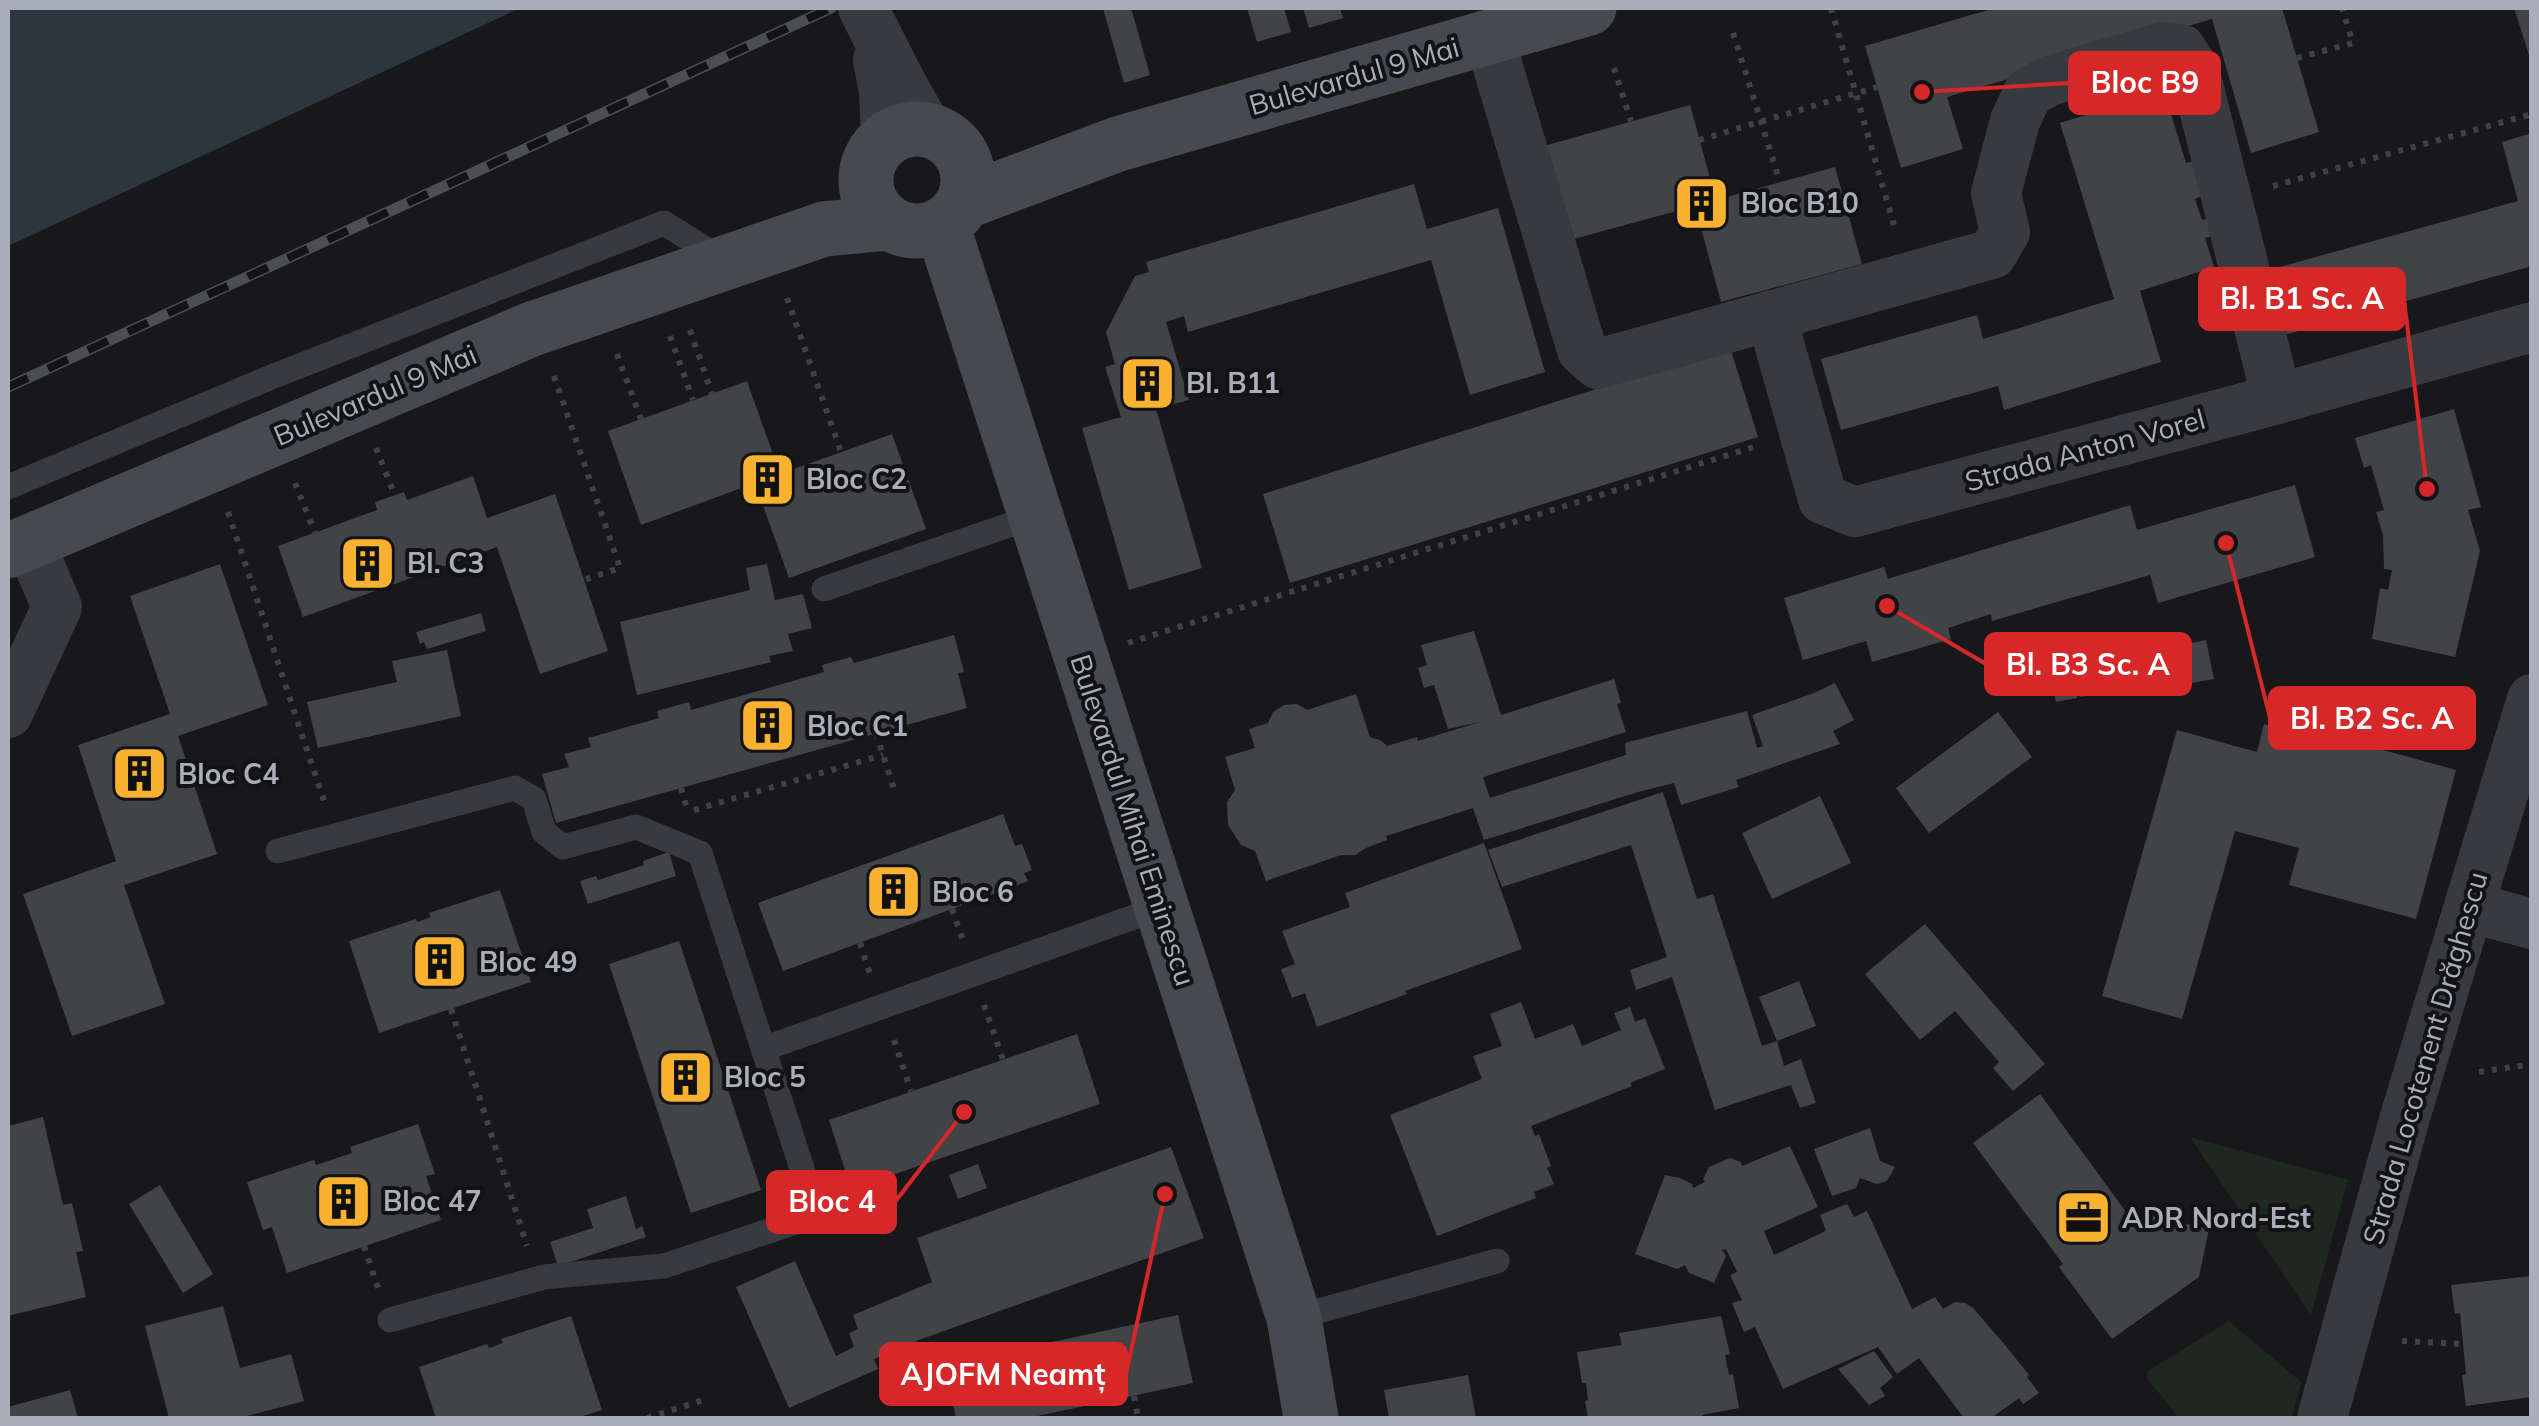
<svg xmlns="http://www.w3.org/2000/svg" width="2539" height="1426" font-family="Mulish,sans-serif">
  <rect width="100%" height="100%" fill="#18181a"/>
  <g fill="#1f2820">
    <path d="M2190 1137 2348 1180 2311 1315Z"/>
    <path d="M2229 1321 2301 1382 2292 1418H2179L2146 1377 2148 1371Z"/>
  </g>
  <path fill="#2d373f" d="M8 8H520L8 246Z"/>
  <g fill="#424347">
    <path d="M1103 8H1131L1150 75 1124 83Z"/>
    <path d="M1247 8H1284L1291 32 1257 42Z"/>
    <path d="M1303 8H1340L1343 18 1309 28Z"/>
    <path d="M1995 8H2282L2319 132 2251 153 2212 19 1947 97 1963 149 1901 168 1865 46Z"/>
    <path d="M2514 8H2532V61H2531Z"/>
    <path d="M2164 91 2186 163 2201 159 2202 196 2195 199 2202 220 2207 219 2213 236 2205 238 2214 267 2140 291 2161 362 2004 410 1998 386 1841 430 1821 359 1977 315 1983 339 2114 299 2060 123Z"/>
    <path d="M1690 105 1716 200 1835 167 1862 264 1721 302 1695 206 1570 240 1544 146Z"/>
    <path d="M2532 133V266L2284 335 2265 271 2518 201 2502 142Z"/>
    <path d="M1414 184 1427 229 1498 208 1545 372 1470 395 1431 260 1188 332 1184 316 1166 322 1189 400 1156 409 1202 568 1129 590 1082 428 1121 417 1105 367 1115 364 1106 332 1135 276 1149 272 1146 262Z"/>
    <path d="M1730 347 1758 437 1290 583 1263 494Z"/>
    <path d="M747 381 780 474 892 434 926 529 789 578 755 483 641 525 608 431Z"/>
    <path d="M2454 409 2481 507 2468 510 2480 551 2455 657 2372 639 2380 588 2388 590 2392 570 2384 569 2383 535 2376 512 2384 510 2371 465 2364 468 2355 438Z"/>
    <path d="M473 476 487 518 555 494 608 651 540 674 497 547 303 617 278 546 377 510 375 502 404 492 407 500Z"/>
    <path d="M2295 485 2315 557 2158 603 2150 575 1992 621 1991 614 1948 628 1951 639 1872 662 1866 641 1803 660 1784 598 1884 567 1888 579 1894 577 2130 505 2137 530Z"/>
    <path d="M220 564 268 705 178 736 217 854 124 885 165 1004 72 1036 23 894 116 861 78 745 170 714 130 596Z"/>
    <path d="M767 564 775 600 803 594 812 628 788 634 793 651 769 656 771 662 637 695 620 622 750 590 746 568Z"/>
    <path d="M481 613 486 631 427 649 424 642 420 644 416 632Z"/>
    <path d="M1474 631 1501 715 1614 679 1621 703 1617 704 1626 732 1483 777 1490 798 1626 755 1625 743 1747 711 1757 748 1763 746 1752 715 1814 693 1835 683 1854 720 1833 731 1840 744 1736 780 1739 787 1681 805 1674 783 1638 792 1484 840 1473 808 1386 836 1387 840 1366 848 1355 855H1341L1266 881 1255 851 1241 845 1228 825 1227 802 1235 790 1225 757 1255 748 1249 729 1268 723 1273 712 1284 705 1297 704 1307 710 1356 694 1370 737 1380 740 1387 746 1417 737 1418 741 1480 722 1448 729 1434 685 1424 688 1418 668 1427 665 1421 645Z"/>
    <path d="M954 635 964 672 958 673 967 708 556 823 542 774 569 767 564 754 591 747 588 738 659 718 657 711 689 702 691 710 824 672 822 665 851 657 854 663Z"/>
    <path d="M2206 640 2214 679 2180 685 2172 647Z"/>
    <path d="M447 650 461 716 318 748 307 702 397 682 392 661Z"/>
    <path d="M2093 657 2101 693 2080 697 2073 662Z"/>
    <path d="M2069 663 2077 698 2056 702 2048 668Z"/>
    <path d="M1998 712 2032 757 1929 833 1896 788Z"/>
    <path d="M2264 724 2319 739 2321 733 2456 770 2416 919 2289 885 2299 848 2235 831 2182 1019 2102 996 2177 730 2257 752Z"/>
    <path d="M1663 792 1697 899 1713 894 1762 1046 1777 1041 1784 1066 1801 1059 1816 1103 1800 1108 1791 1085 1715 1110 1672 977 1636 990 1630 970 1667 957 1631 845 1502 887 1488 850Z"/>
    <path d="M1820 796 1851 863 1772 899 1742 833Z"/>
    <path d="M1003 814 1015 846 1022 844 1032 870 1024 873 1028 881 783 971 758 903Z"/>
    <path d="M1484 843 1522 949 1405 991 1407 994 1317 1027 1305 993 1292 998 1281 969 1295 964 1282 931 1350 907 1345 893Z"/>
    <path d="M669 852 676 876 588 904 580 881 596 876 598 880 644 865 643 861Z"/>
    <path d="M500 890 531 982 379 1033 349 941 416 919 417 922 431 917 429 913Z"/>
    <path d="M1925 924 2045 1064 2013 1091 1993 1068 1999 1062 1955 1011 1920 1040 1865 974Z"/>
    <path d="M679 941 761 1190 691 1213 609 964Z"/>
    <path d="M1799 981 1816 1026 1777 1041 1759 997Z"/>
    <path d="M1521 1002 1535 1039 1573 1024 1582 1046 1621 1030 1614 1013 1630 1007 1635 1022 1645 1018 1665 1069 1630 1083 1632 1086 1531 1126 1535 1136 1539 1134 1551 1166 1547 1168 1554 1184 1534 1192 1536 1198 1437 1236 1390 1115 1482 1079 1473 1056 1502 1046 1490 1014Z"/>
    <path d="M1077 1034 1100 1104 851 1189 829 1120Z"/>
    <path d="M2040 1094 2129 1216 2145 1221 2147 1215 2209 1229 2199 1277 2112 1339 2059 1267 2063 1264 1973 1143Z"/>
    <path d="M43 1117 63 1205 72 1203 83 1251 76 1252 86 1297 8 1316V1126Z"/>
    <path d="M418 1124 435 1174 426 1176 441 1220 287 1273 272 1227 263 1230 247 1182 314 1160 316 1165 352 1153 350 1147Z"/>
    <path d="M1870 1128 1880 1161 1895 1167 1887 1181 1877 1184 1860 1178 1856 1188 1832 1196 1814 1149Z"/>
    <path d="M1790 1146 1818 1207 1764 1231 1774 1255 1826 1231 1820 1215 1847 1204 1854 1217 1867 1211 1912 1309 1935 1297 1943 1309 1955 1302 1965 1303 1973 1308 2005 1345 2029 1375 2027 1377 2039 1393 2023 1404 2019 1398 1991 1418H1964L1919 1358 1897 1374 1878 1347 1783 1389 1755 1327 1744 1332 1732 1303 1742 1300 1730 1275 1737 1272 1726 1249 1722 1250 1726 1256 1714 1283 1689 1273 1685 1265 1677 1269 1635 1254 1665 1175 1680 1178 1692 1184 1693 1188 1705 1182 1703 1179 1709 1167 1730 1158 1741 1162 1742 1166Z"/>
    <path d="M1171 1147 1204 1238 916 1341 928 1377 905 1385 894 1350 874 1359 878 1369 789 1408 736 1287 795 1261 836 1356 854 1347 849 1333 858 1329 853 1315 932 1282 917 1238Z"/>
    <path d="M978 1164 987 1188 958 1199 949 1175Z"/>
    <path d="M160 1185 213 1274 183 1293 129 1204Z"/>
    <path d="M626 1196 636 1229 642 1226 646 1237 558 1266 550 1242 593 1228 587 1209Z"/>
    <path d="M2532 1276V1397L2466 1406 2462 1375 2466 1374 2460 1313 2455 1314 2451 1285Z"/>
    <path d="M223 1306 240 1368 291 1354 304 1401 247 1416 248 1418H169L145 1326Z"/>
    <path d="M1178 1315 1193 1383 1028 1418H956L945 1365Z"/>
    <path d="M571 1316 602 1410 576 1418H436L419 1367 487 1344 489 1348 503 1343 501 1339Z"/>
    <path d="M1721 1316 1730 1354 1725 1355 1729 1375 1733 1374 1739 1408 1702 1415 1703 1418H1588L1585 1401 1588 1400 1586 1383H1582L1577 1352 1622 1345 1619 1333Z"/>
    <path d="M1874 1351 1893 1377 1880 1388 1885 1396 1869 1405 1838 1369Z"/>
    <path d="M1468 1375 1476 1418H1389L1384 1390Z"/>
    <path d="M70 1390 78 1418H8V1407Z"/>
  </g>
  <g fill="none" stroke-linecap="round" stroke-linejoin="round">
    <g stroke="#3e4146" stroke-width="6" stroke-dasharray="5 8" stroke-linecap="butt">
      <path d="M1831 8 1896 232"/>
      <path d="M1733 33 1780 182"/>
      <path d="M2297 58 2353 43 2342 8"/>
      <path d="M1614 68 1631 121"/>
      <path d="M1699 140 1877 87"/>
      <path d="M2273 186 2532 114"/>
      <path d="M787 298 841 452"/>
      <path d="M690 330 712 394"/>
      <path d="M670 336 693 400"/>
      <path d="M617 354 641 419"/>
      <path d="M554 376 620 568 584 580"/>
      <path d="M376 448 395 496"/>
      <path d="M295 483 315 533"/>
      <path d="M228 512 325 804"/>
      <path d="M1128 643 1760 445"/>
      <path d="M876 733 896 795"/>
      <path d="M681 788 687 809"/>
      <path d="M694 810 883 755"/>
      <path d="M952 909 963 941"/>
      <path d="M860 943 870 974"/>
      <path d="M984 1005 1003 1060"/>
      <path d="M451 1009 527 1246"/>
      <path d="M894 1040 911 1091"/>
      <path d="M2479 1072 2532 1064"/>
      <path d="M364 1246 378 1288"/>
      <path d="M2402 1341 2463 1344"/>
      <path d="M1134 1396 1138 1418"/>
      <path d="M647 1418 706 1399"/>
    </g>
    <g stroke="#393a3f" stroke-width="25">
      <path d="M8 487 274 376 664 223 723 260"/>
      <path d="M824 589 1035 516"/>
      <path d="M278 851 515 788 534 799 544 832 563 847 636 827 700 853 817 1215 664 1266 544 1277 390 1320"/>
      <path d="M763 1049 1162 907"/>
      <path d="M1294 1318 1497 1261"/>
    </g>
    <g stroke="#393a3f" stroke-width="50">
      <path d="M863 8 901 83 927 129"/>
      <path d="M1489 37 1582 350 1598 364 1992 254 2005 232 1996 193 2015 121 2028 93 2049 81 2163 47 2181 49 2194 69 2277 399"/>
      <path d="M878 60 884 92 886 139"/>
      <path d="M1771 315 1823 499 1855 512 2277 399 2532 327"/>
      <path d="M8 713 57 607 29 541"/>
      <path d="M2469 907 2532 924"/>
      <path d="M2322 1418 2405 1117 2532 699"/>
    </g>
    <g stroke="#46494f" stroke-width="55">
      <circle cx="917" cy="180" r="51"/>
      <path d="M964 202 1118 144 1589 8"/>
      <path d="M942 225 1294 1318 1311 1418"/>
      <path d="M8 551 532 329 824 229 888 223"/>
    </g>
    <defs>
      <path id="rail" d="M8 387 831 8"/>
    </defs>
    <use href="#rail" stroke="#4b4e54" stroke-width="11"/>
    <use href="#rail" stroke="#131315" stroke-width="8" stroke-dasharray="22" stroke-linecap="butt"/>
  </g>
  <defs>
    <symbol id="building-square" viewBox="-11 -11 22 22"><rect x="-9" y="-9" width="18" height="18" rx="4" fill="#f9b230" stroke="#131315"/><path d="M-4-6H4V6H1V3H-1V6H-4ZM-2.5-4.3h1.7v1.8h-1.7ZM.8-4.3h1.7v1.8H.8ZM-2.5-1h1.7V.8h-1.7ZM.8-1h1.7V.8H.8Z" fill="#111"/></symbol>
    <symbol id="office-square" viewBox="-11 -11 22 22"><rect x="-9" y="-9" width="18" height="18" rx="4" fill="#f9b230" stroke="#131315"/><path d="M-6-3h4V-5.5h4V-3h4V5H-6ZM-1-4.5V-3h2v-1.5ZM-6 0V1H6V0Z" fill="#111"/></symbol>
  </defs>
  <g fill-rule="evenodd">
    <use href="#building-square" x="1670" y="172" width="63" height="63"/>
    <use href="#building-square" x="1116" y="352" width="63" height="63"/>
    <use href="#building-square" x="736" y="448" width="63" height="63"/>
    <use href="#building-square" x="336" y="532" width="63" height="63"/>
    <use href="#building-square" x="736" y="694" width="63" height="63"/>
    <use href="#building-square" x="108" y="742" width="63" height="63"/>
    <use href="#building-square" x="862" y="860" width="63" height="63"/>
    <use href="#building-square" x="408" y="930" width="63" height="63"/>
    <use href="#building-square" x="654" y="1046" width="63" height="63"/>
    <use href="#building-square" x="312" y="1170" width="63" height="63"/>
    <use href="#office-square" x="2052" y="1186" width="63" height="63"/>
  </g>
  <g text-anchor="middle" stroke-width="8" stroke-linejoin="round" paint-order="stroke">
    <g font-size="28" fill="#a9afba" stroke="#131315">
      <text transform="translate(1354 76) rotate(-16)" y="10">Bulevardul 9 Mai</text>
      <text transform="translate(375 395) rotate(-23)" y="10">Bulevardul 9 Mai</text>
      <text transform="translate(2085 450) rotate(-15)" y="10">Strada Anton Vorel</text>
      <text transform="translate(1133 820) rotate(72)" y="10">Bulevardul Mihai Eminescu</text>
      <text transform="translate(2425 1058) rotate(-74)" y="10">Strada Locotenent Drăghescu</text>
    </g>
    <g font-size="28" font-weight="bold" fill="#a9afba" stroke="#131315" text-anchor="start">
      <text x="1741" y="213">Bloc B10</text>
      <text x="1186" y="393">Bl. B11</text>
      <text x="806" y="489">Bloc C2</text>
      <text x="407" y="573">Bl. C3</text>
      <text x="807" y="736">Bloc C1</text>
      <text x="178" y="784">Bloc C4</text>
      <text x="932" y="902">Bloc 6</text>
      <text x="479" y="972">Bloc 49</text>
      <text x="724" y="1087">Bloc 5</text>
      <text x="383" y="1211">Bloc 47</text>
      <text x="2122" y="1228">ADR Nord-Est</text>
    </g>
  </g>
  <path fill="none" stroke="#d62828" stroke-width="4" d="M1922 92L2070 83M2427 489L2404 299M1887 606L1986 664M2226 543L2270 718M964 1112L895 1202M1165 1194L1126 1374"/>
  <g fill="#d62828" stroke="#131315" stroke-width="4">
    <circle cx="1922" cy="92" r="10"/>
    <circle cx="2427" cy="489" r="10"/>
    <circle cx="1887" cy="606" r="10"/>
    <circle cx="2226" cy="543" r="10"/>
    <circle cx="964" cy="1112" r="10"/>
    <circle cx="1165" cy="1194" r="10"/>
  </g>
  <g fill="#d62828" stroke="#d62828" stroke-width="4">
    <rect x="2070" y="53" width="149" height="60" rx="10"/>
    <rect x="2200" y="269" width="204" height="60" rx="10"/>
    <rect x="1986" y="634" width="204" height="60" rx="10"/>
    <rect x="2270" y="688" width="204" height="60" rx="10"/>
    <rect x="768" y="1172" width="127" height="60" rx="10"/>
    <rect x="881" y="1344" width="245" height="60" rx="10"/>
  </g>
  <g font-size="30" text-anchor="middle" font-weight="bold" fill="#fff">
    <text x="2145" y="93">Bloc B9</text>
    <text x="2302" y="309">Bl. B1 Sc. A</text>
    <text x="2088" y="675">Bl. B3 Sc. A</text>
    <text x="2372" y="729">Bl. B2 Sc. A</text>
    <text x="832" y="1212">Bloc 4</text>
    <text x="1003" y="1385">AJOFM Neamț</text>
  </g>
  <rect width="2539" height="1426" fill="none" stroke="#a9afba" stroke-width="20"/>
</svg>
